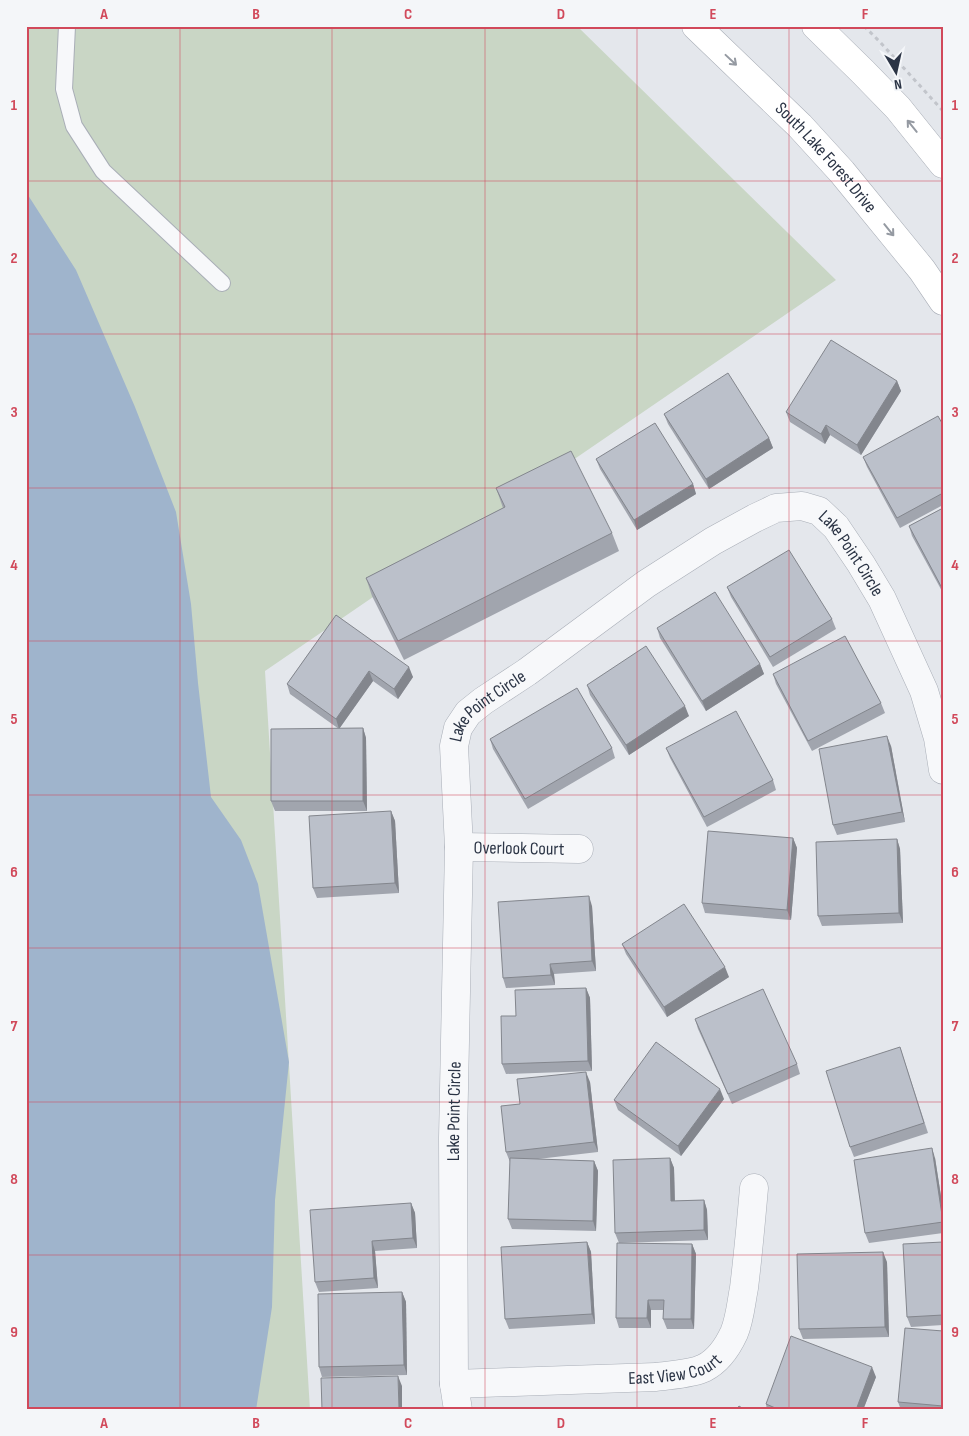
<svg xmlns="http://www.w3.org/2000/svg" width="969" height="1436" font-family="'Sofia Sans Condensed',sans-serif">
  <rect width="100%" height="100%" fill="#e4e7ec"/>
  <path fill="#c9d6c5" d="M26 26H577L836 280 265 671 310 1410H26Z"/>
  <path fill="#9fb4cc" d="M26 192 76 270 135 407 176 512 191 604 198 683 211 797 241 840 258 884 289 1062 275 1200 272 1307 256 1410H26Z"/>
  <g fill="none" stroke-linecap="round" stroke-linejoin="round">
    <defs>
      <path id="service" d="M67 26 64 89 74 126 103 171 222 283"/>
      <g id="minor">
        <path id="s1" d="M459 847 579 849"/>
        <path id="s2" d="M454 1384 656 1377C669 1375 692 1374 704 1368 718 1361 728 1346 734 1333 740 1319 741 1303 744 1288 748 1255 751 1222 754 1188"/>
        <path id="s3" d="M458 1410 454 1384 453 1138 459 847 454 746 458 728 468 713 483 701 527 672 646 584 713 541 755 518 776 508 802 506 819 511 836 527 861 564 882 599 924 691 938 738 943 770"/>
      </g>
      <g id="secondary">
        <path id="s4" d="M696 26 800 126 842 172 922 270 943 301"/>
        <path d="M816 26 863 72 898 108 943 164"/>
      </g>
    </defs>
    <use href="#service" stroke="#a9aeb7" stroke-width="18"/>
    <use href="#minor" stroke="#a9aeb7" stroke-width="29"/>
    <use href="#secondary" stroke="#a9aeb7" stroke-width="29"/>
    <path stroke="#c2c5cb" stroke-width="3" stroke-dasharray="4 4" stroke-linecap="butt" d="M864 26 880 42 943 111"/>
    <use href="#service" stroke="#f7f8fa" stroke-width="16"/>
    <use href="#minor" stroke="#f7f8fa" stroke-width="28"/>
    <use href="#secondary" stroke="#fff" stroke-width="28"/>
  </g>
  <g fill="#a1a5ae">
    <path d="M897 381 901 391 861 455 830 435 825 444 790 422 786 412Z"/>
    <path d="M664 414 769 438 773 448 709 489 668 424Z"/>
    <path d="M943 425V505L900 528 867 467 863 457Z"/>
    <path d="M596 459 693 484 696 494 637 530 600 469Z"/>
    <path d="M496 488 612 533 619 551 404 660 372 596 366 578 503 508Z"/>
    <path d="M943 508V593L912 536 909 526Z"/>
    <path d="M727 587 832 619 836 629 773 667 731 597Z"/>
    <path d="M336 615 413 677 398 699 373 681 339 729 363 728 366 738 367 811H275L271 801 339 729 290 694 287 684Z"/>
    <path d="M657 628 760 664 764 674 706 711 660 638Z"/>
    <path d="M773 674 881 703 885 713 812 751 776 684Z"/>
    <path d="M587 685 689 716 629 755 590 695Z"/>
    <path d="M490 739 612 748 615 758 528 809 493 749Z"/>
    <path d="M891 746 905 822 837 835 833 825Z"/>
    <path d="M666 748 773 780 776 790 707 827 670 758Z"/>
    <path d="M391 811 395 821 399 893 317 898 313 888Z"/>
    <path d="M793 838 797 848 791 920 705 913 702 903Z"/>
    <path d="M897 839 900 849 903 923 822 926 818 916Z"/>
    <path d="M592 906 596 971 554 974 555 985 506 988 503 978Z"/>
    <path d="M622 944 729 977 667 1017 626 954Z"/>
    <path d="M586 988 590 998 592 1071 506 1074 502 1064Z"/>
    <path d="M695 1019 797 1064 800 1074 732 1104 698 1029Z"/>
    <path d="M900 1047 928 1133 854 1157 850 1147Z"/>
    <path d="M590 1082 598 1152 538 1159 594 1161 598 1171 596 1231 512 1229 508 1219 510 1162 506 1152 520 1104Z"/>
    <path d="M724 1099 681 1156 618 1110 614 1100Z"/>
    <path d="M670 1158 674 1168 675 1201 704 1200 707 1210 708 1240 619 1243 615 1233Z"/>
    <path d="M935 1158 943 1209V1233L869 1243 865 1233Z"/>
    <path d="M411 1203 415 1213 417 1248 375 1251 378 1288 319 1292 315 1282Z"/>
    <path d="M587 1242 591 1252 595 1324 509 1329 505 1319Z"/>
    <path d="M943 1242V1325L911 1327 907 1317Z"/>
    <path d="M692 1244 696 1254 694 1329H667L663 1319V1310H651V1328H619L616 1318Z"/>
    <path d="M887 1262 889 1337 803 1339 799 1329Z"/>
    <path d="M402 1292 406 1302 407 1375 322 1377 319 1367Z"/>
    <path d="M943 1331V1410H901L898 1402Z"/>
    <path d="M876 1377 863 1410H767L766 1404Z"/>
  </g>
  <g fill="#83868d">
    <path d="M897 381 901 391 861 455 857 445Z"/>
    <path d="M826 425 830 435 825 444 821 434Z"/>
    <path d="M769 438 773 448 709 489 706 479Z"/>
    <path d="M693 484 696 494 637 530 634 520Z"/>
    <path d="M760 664 764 674 706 711 702 701Z"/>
    <path d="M409 667 413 677 398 699 394 689Z"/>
    <path d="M369 671 373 681 339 729 336 719Z"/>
    <path d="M685 706 689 716 629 755 626 745Z"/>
    <path d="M363 728 366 738 367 811 363 801Z"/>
    <path d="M887 736 891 746 905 822 902 812Z"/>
    <path d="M391 811 395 821 399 893 395 883Z"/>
    <path d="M793 838 797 848 791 920 787 910Z"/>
    <path d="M897 839 900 849 903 923 899 913Z"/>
    <path d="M589 896 592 906 596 971 592 961Z"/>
    <path d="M550 964 554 974 555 985 551 975Z"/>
    <path d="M725 967 729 977 667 1017 664 1007Z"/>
    <path d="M586 988 590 998 592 1071 588 1061Z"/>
    <path d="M586 1072 590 1082 598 1152 594 1142Z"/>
    <path d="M720 1089 724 1099 681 1156 678 1146Z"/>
    <path d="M932 1148 935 1158 943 1209V1223Z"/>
    <path d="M670 1158 674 1168 675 1211 671 1201Z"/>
    <path d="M594 1161 598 1171 596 1231 593 1221Z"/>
    <path d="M704 1200 707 1210 708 1240 704 1230Z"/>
    <path d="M411 1203 415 1213 417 1248 413 1238Z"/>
    <path d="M372 1241 375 1251 378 1288 374 1278Z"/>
    <path d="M587 1242 591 1252 595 1324 592 1314Z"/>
    <path d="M692 1244 696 1254 694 1329 691 1319Z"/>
    <path d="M883 1252 887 1262 889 1337 885 1327Z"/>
    <path d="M402 1292 406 1302 407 1375 404 1365Z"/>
    <path d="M648 1300 651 1310V1328L647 1318Z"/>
    <path d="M872 1367 876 1377 863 1410H856Z"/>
    <path d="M398 1376 402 1386V1410H399Z"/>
  </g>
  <g fill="#bbc0ca" stroke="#83868d">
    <path d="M831 340 897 381 857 445 826 425 821 434 786 412Z"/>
    <path d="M728 373 769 438 706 479 664 414Z"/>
    <path d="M938 416 943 425V493L897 518 863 457Z"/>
    <path d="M655 423 693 484 634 520 596 459Z"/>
    <path d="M571 451 612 533 398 641 366 578 505 507 496 488Z"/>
    <path d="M943 508V590L909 526Z"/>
    <path d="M789 550 832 619 770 657 727 587Z"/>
    <path d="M715 592 760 664 702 701 657 628Z"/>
    <path d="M336 615 409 667 394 689 369 671 336 719 287 684Z"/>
    <path d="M845 636 881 703 808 741 773 674Z"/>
    <path d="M646 646 685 706 626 745 587 685Z"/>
    <path d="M577 688 612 748 525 799 490 739Z"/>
    <path d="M736 711 773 780 704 817 666 748Z"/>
    <path d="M363 728V801H271V729Z"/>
    <path d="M887 736 902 812 833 825 819 749Z"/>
    <path d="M391 811 395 883 313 888 309 816Z"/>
    <path d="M708 831 793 838 787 910 702 903Z"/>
    <path d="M897 839 899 913 818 916 816 842Z"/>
    <path d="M589 896 592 961 550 964 551 975 503 978 498 902Z"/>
    <path d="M684 904 725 967 664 1007 622 944Z"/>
    <path d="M586 988 588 1061 502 1064 501 1016H516L515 990Z"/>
    <path d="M763 989 797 1064 728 1094 695 1019Z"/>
    <path d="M656 1042 720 1089 678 1146 614 1100Z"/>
    <path d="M900 1047 924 1123 850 1147 826 1071Z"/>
    <path d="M586 1072 594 1142 506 1152 501 1106 520 1104 517 1079Z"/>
    <path d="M932 1148 943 1222 865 1233 854 1160Z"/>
    <path d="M510 1158 594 1161 593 1221 508 1219Z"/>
    <path d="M670 1158 671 1201 704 1200V1230L615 1233 613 1160Z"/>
    <path d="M411 1203 413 1238 372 1241 374 1278 315 1282 310 1210Z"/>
    <path d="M587 1242 592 1314 505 1319 501 1247Z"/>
    <path d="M943 1242V1315L907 1317 903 1244Z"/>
    <path d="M617 1243 692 1244 691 1319H663L664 1300H648L647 1318H616Z"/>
    <path d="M883 1252 885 1327 799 1329 797 1254Z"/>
    <path d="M402 1292 404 1365 319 1367 318 1294Z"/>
    <path d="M905 1328 943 1331V1406L898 1402Z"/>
    <path d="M791 1336 872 1367 856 1410H780L766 1404Z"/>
    <path d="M398 1376 399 1410H322L321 1378Z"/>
    <path d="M739 1406 745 1410H736Z"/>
  </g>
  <defs><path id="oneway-shaft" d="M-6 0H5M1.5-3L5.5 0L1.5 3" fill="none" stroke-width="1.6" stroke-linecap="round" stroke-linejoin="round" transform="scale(1.25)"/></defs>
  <g stroke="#959aa2">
    <use href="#oneway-shaft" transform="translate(731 60) rotate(43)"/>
    <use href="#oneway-shaft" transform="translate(912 126) rotate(-129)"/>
    <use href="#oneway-shaft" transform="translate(889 230) rotate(51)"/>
  </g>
  <path fill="none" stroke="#d1495b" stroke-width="1" stroke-opacity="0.55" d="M180 26V1410M332 26V1410M485 26V1410M637 26V1410M789 26V1410M26 181H943M26 334H943M26 488H943M26 641H943M26 795H943M26 948H943M26 1102H943M26 1255H943"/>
  <g text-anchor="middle" stroke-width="4" stroke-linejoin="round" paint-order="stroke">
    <g font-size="18" fill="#2b3445" stroke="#f4f6f9">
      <text dy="6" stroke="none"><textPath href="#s4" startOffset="185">South Lake Forest Drive</textPath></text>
      <text dy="6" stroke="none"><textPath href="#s3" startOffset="1169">Lake Point Circle</textPath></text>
      <text dy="6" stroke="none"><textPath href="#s3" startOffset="719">Lake Point Circle</textPath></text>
      <text dy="6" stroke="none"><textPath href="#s1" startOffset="60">Overlook Court</textPath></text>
      <text dy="6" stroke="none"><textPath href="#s3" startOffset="299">Lake Point Circle</textPath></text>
      <text dy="6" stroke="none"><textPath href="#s2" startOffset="222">East View Court</textPath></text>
    </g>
  </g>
  <rect width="969" height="1436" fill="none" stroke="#f4f6f9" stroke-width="55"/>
  <g transform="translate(896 72) rotate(171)" stroke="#f4f6f9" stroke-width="4" paint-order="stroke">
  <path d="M0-4L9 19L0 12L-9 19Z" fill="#2b3445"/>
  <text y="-8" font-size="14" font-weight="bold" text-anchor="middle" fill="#2b3445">N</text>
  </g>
  <rect x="28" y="28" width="914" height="1380" fill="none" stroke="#d1495b" stroke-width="2"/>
  <g font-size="16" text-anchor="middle" font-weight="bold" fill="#d1495b">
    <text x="104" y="19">A</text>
    <text x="256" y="19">B</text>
    <text x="408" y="19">C</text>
    <text x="561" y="19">D</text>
    <text x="713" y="19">E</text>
    <text x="865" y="19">F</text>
    <text x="14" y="110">1</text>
    <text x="955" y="110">1</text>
    <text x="14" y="263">2</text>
    <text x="955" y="263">2</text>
    <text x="14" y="417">3</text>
    <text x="955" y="417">3</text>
    <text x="14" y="570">4</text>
    <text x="955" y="570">4</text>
    <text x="14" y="724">5</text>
    <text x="955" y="724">5</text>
    <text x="14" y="877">6</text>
    <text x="955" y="877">6</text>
    <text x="14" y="1031">7</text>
    <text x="955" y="1031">7</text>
    <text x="14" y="1184">8</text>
    <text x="955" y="1184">8</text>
    <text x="14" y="1337">9</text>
    <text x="955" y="1337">9</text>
    <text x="104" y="1428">A</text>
    <text x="256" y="1428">B</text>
    <text x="408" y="1428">C</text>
    <text x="561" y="1428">D</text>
    <text x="713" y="1428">E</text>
    <text x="865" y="1428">F</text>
  </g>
</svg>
